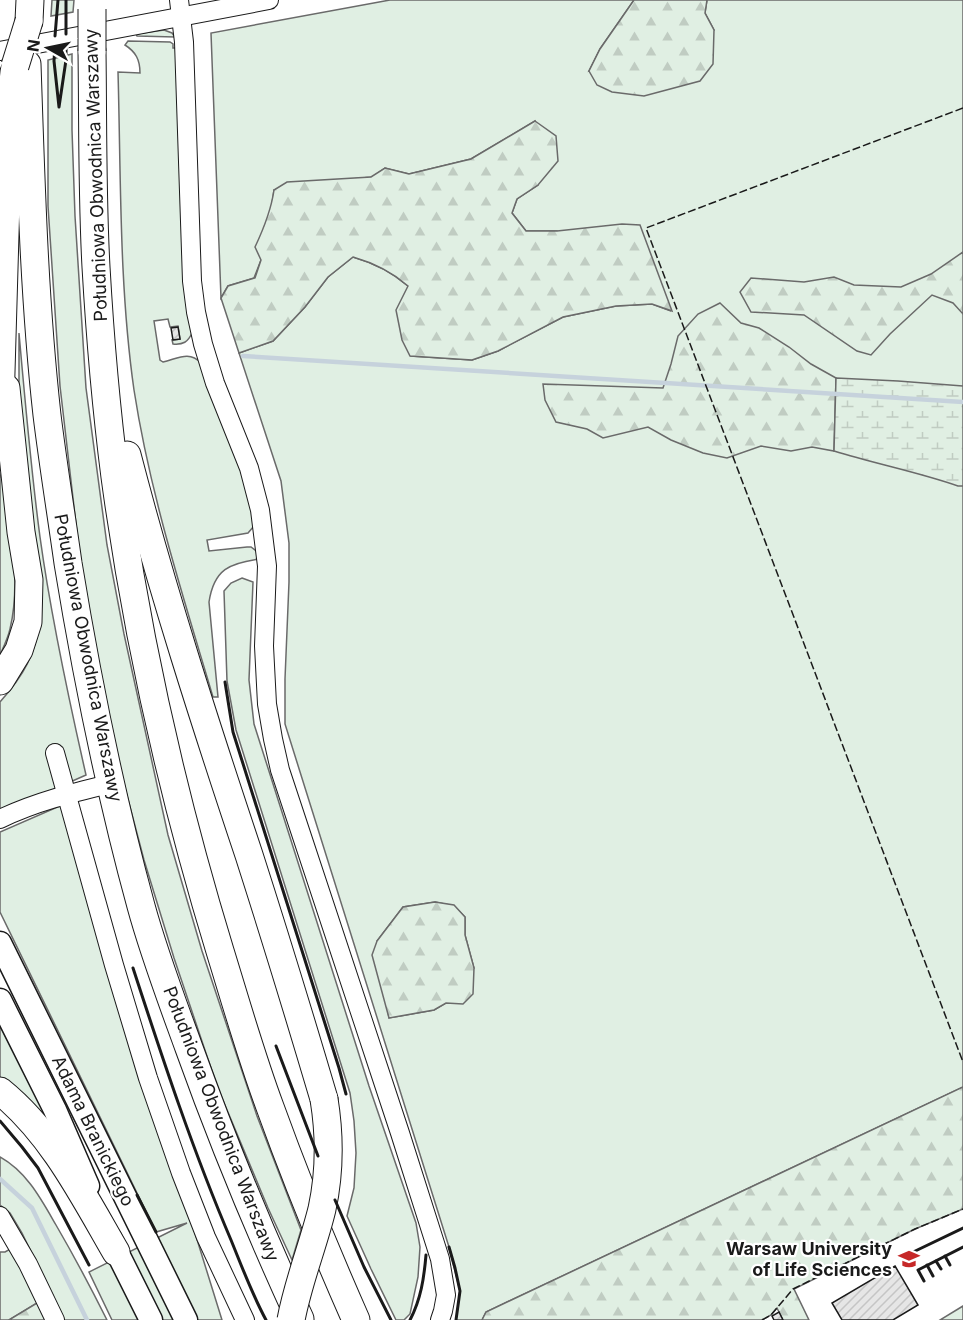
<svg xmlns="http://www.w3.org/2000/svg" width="963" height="1320" font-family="Inter,sans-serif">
  <defs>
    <pattern id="forest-firs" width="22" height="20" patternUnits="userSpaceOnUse" patternTransform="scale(1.5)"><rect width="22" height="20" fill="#e0efe3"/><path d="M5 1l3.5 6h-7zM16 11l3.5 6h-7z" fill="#c0ccc2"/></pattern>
    <pattern id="wetland-marsh" width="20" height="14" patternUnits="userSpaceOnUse" patternTransform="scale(1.5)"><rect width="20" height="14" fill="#e0efe3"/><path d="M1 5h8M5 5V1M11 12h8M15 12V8" fill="none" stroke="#c0ccc2"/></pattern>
    <pattern id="building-hatch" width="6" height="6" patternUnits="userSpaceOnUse" patternTransform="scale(1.5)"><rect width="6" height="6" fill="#e6e6e6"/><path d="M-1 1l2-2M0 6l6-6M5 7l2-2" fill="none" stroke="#c5c5c5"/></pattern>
  </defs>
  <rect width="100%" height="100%" fill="#fff"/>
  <g fill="#e0efe3" stroke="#6a6a6a" stroke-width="1.5" fill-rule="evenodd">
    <path d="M52 0H74L73 12 51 16Z"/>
    <path d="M390 0H634L600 49 589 71 714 30 705 13 707 0H963V1087L486 1312 482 1320H456L460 1291 449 1247 285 724V679L289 582V543L281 481 239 353 273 341 305 307 328 277 353 257C374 263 391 271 408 286L411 356 472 360 498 351 563 317 616 306 652 304 671 311 557 231H526L512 213 517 199 538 185 535 121 471 159 409 174 385 168 372 177 341 180 274 190 271 211 265 226 261 260 254 278 228 286 221 298 211 33ZM435 902 454 906 465 917V935L474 968 446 1003 434 1010 389 1018 377 941 403 907Z"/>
    <path d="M164 30 172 33 175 37 137 36 136 34Z"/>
    <path d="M128 41 170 42 173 44V48H177L192 333C188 342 183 345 173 344L172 340 180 339 178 326 170 327 168 319 154 321 160 360 163 362C177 359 189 350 201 363L248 486 254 526 248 533 207 540 209 551 247 547H251L259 553V559C230 563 214 569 209 602L218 697H213C183 596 150 494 134 390 119 285 121 178 118 72L140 73C140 60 136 52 125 45Z"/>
    <path d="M72 54V130L75 216 86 388 107 545 124 634 168 835 202 951 257 1116 301 1230 292 1260 268 1208 217 1086 174 958 144 860 114 746 81 567 60 386 48 206V60Z"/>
    <path d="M19 333C25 401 31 470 40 537 51 617 68 696 86 775L0 813V702C24 675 35 655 41 619L19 412Z"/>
    <path d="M2 471C9 521 22 579 10 629 8 638 4 646 0 655V478Z"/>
    <path d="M242 578 253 582 249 680 254 724 369 1086 416 1223 420 1247 418 1277 410 1314 404 1320H396L371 1269 347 1216 354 1188 356 1153 354 1121 350 1093 236 730 227 681 224 591 231 583Z"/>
    <path d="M62 805 222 1320H112L89 1272 187 1223 156 1232 0 912V832Z"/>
    <path d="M0 1025 50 1123 31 1103 0 1077Z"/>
    <path d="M0 1157C27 1172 41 1199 56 1225 74 1256 91 1288 107 1320H64L22 1233 10 1213 0 1205Z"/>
    <path d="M14 1247 42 1300 9 1320H0V1252H5Z"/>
    <path d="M963 1306V1320H940Z"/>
  </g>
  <g fill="url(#forest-firs)" stroke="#6a6a6a" stroke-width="1.5">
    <path d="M634 0H707L705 13 714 30 713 64 700 81 644 96 612 92 597 85 589 71 600 49Z"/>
    <path d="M535 121 556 136 558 161 538 185 517 199 512 213 526 231H557L622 224 640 225 672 311 652 304 616 306 563 317 498 351 472 360 410 356 402 340 396 310 408 286C391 271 374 263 353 257L328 277 305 307 273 341 239 353 221 298 228 286 255 278 261 260 255 247C264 228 271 211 274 190L287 182 371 177 385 168 409 174 471 159Z"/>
    <path d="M963 252V314L953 303 932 295 890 334 871 355 857 351 804 315 751 312 740 292 751 278 804 282 834 277 854 285 901 287 931 274Z"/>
    <path d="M720 303 741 323 759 328 789 347 811 364 836 378 834 451 812 447 791 451 761 446 727 458 703 453 671 440 648 427 603 438 587 429 556 422 545 400 543 384 663 388 671 364 678 336 698 314Z"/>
    <path d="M435 902 454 905 465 917V935L474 968 473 994 463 1004 446 1003 434 1010 389 1018 372 955 377 941 403 907Z"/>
    <path d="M963 1087V1209L915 1229 794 1289 809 1320H783L777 1308 771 1315 762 1320H482L486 1312Z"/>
    <path d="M42 1300 51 1320H9Z"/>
  </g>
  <path fill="url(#wetland-marsh)" stroke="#6a6a6a" stroke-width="1.5" d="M836 378 898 381 963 386V486H958C918 472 876 464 834 451Z"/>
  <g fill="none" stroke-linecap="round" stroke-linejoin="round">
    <g stroke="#c6d2dc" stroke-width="4.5">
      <path d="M243 356 963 402"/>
      <path d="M0 1179 32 1208 87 1320"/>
    </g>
  </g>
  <g fill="url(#building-hatch)" stroke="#1a1a1a" stroke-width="1.5">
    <path d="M178 327 180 339 173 340 171 328Z"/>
    <path d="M895 1266 918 1305 893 1320H842L832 1303Z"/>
    <path d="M779 1312 783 1320H774L772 1316Z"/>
  </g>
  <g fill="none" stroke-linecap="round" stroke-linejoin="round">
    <defs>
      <g id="minor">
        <path d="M179 0 184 42 192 281 196 312 203 344 215 383 249 468 260 510 267 566 264 646 267 704 273 739 280 770 400 1133 440 1259 446 1295 443 1311 440 1320"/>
        <path d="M0 51 269 0"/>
        <path d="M55 753 114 965 148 1078 181 1173 206 1237 245 1320"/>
        <path d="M0 819C35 802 72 793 109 784"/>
        <path d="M0 1216 28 1264 55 1320"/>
      </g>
      <g id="major">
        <path d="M0 943 186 1320"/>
        <path d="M0 1000 55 1110 88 1186"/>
        <path d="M110 1238 151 1320"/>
      </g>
      <g id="highway">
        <path d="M29 21 30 0"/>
        <path d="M92 51C93 123 92 195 96 267 100 337 106 407 115 477 137 639 172 794 220 951 236 1003 251 1056 270 1107 296 1179 325 1250 356 1320"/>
        <path d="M27 64C31 181 34 298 47 415 53 464 61 513 68 563 87 679 110 793 141 906 154 954 172 1001 189 1048 222 1140 259 1230 300 1319"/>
        <path d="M0 406 8 131 14 72"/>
        <path d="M127 455C162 590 205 723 249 855 275 936 300 1018 324 1099"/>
        <path d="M0 681 19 650 28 622 29 580 21 532 6 388"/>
        <path d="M0 1091C52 1133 83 1195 116 1252"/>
      </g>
    </defs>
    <use href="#minor" stroke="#1a1a1a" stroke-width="20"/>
    <use href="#major" stroke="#1a1a1a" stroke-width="25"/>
    <use href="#highway" stroke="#1a1a1a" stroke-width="29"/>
    <use href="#minor" stroke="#fff" stroke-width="18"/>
    <use href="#major" stroke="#fff" stroke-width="22"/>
    <use href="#highway" stroke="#fff" stroke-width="27"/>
    <defs>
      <g id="highway-bridge">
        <path d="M92 9V51"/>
        <path d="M15 66 29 21"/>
        <path d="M291 1320C298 1282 313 1246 322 1209 330 1172 330 1136 324 1099"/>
      </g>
    </defs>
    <use href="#highway-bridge" stroke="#1a1a1a" stroke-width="29" stroke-linecap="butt"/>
    <use href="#highway-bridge" stroke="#fff" stroke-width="27"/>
    <g stroke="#1a1a1a" stroke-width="1.5" stroke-dasharray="8 3" stroke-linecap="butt">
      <path d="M963 108 646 228 963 1062"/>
      <path d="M762 1320 771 1315 793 1289 915 1229 963 1209"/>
    </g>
    <g stroke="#1a1a1a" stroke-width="3">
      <path d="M66 0V34"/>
      <path d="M55 36 58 0"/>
      <path d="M55 45 54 61 59 107 66 60V43"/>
      <path d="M225 682 233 732 339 1068 346 1094"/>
      <path d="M133 968C163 1060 193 1151 231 1240 242 1267 252 1294 266 1320"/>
      <path d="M276 1046 318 1156"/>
      <path d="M0 1121 22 1147 38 1168 89 1265"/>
      <path d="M137 1195 156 1232"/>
      <path d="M335 1200 364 1267 391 1320"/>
      <path d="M449 1247 455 1268 460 1291 456 1320"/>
      <path d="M909 1254 963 1228"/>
      <path d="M945 1256 950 1265"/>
      <path d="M936 1261 941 1269"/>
      <path d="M927 1265 933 1276"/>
      <path d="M924 1281 918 1270 963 1247"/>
      <path d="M410 1320C421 1299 424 1278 426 1255"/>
    </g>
  </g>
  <defs>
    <symbol id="university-bare" viewBox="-9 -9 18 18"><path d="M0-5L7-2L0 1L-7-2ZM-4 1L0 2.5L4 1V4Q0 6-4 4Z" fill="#c62828" stroke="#fff" stroke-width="2.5" paint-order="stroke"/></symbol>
  </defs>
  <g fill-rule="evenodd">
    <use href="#university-bare" x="894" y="1244" width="30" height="30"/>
  </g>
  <g text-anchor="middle" stroke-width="4.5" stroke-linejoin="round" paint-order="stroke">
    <g font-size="18" fill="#1a1a1a" stroke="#fff">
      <text transform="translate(96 175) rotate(-92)" y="6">Południowa Obwodnica Warszawy</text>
      <text transform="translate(88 658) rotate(79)" y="6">Południowa Obwodnica Warszawy</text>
      <text transform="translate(221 1124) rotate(69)" y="6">Południowa Obwodnica Warszawy</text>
      <text transform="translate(93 1131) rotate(64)" y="6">Adama Branickiego</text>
    </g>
    <g font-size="18" font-weight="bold" fill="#1a1a1a" stroke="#fff" text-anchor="end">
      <text x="892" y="1255">Warsaw University<tspan x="892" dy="21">of Life Sciences</tspan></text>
    </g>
  </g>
  <g transform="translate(48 48) rotate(279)" stroke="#ffffff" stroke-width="4.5" paint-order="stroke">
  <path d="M0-4.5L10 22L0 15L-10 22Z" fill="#1a1a1a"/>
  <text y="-9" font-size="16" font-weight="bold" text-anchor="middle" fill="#1a1a1a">N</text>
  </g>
</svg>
